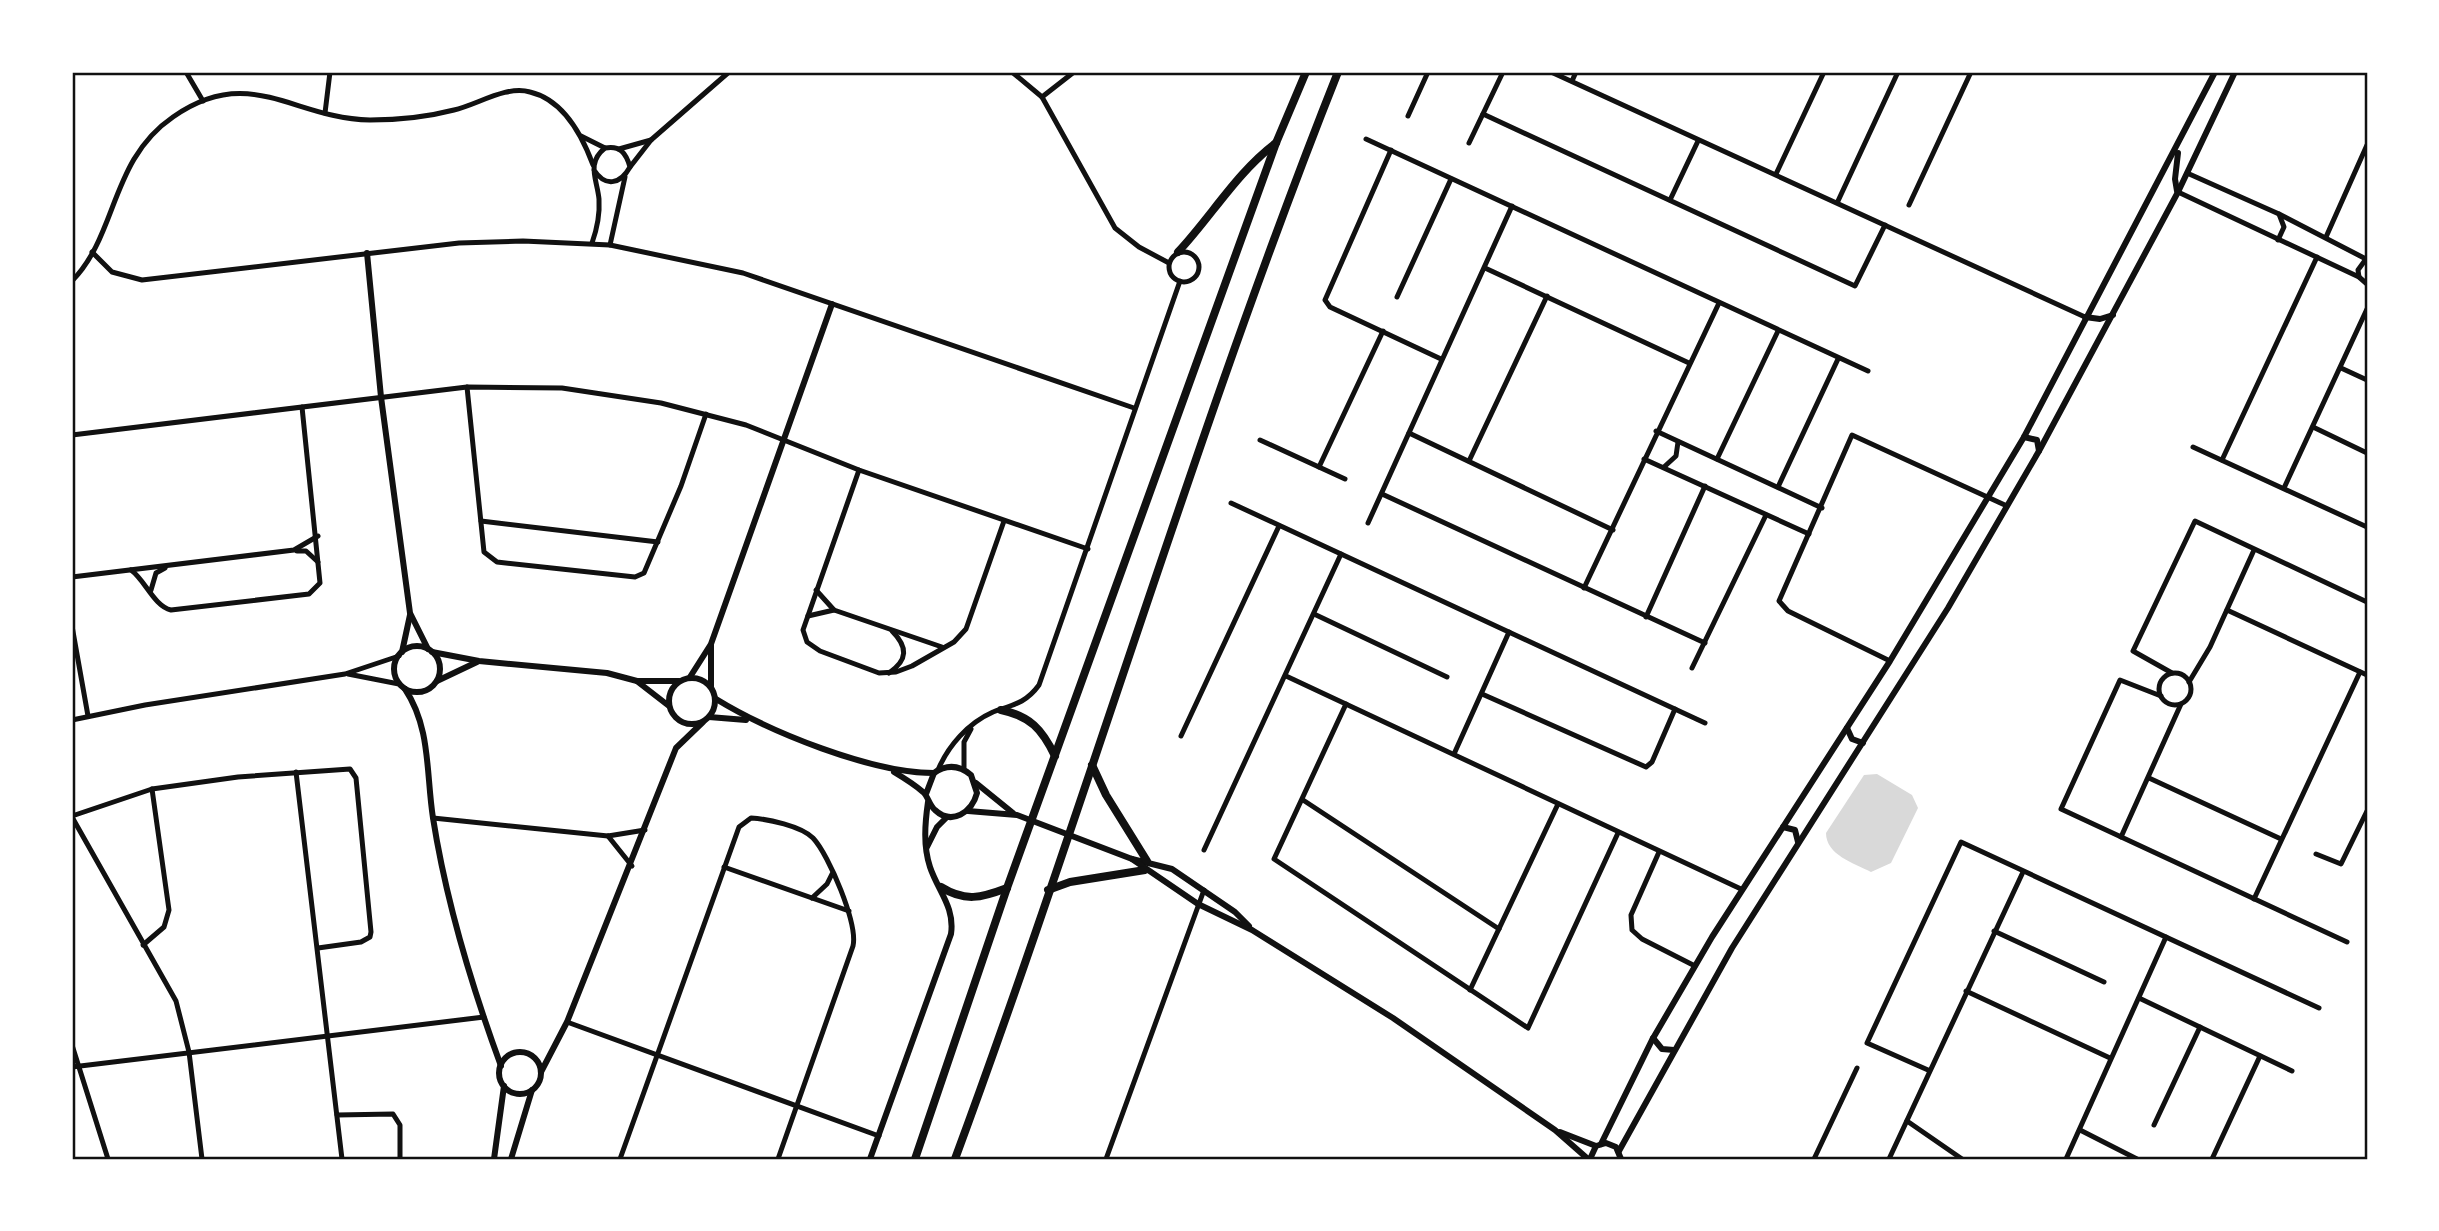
<svg xmlns="http://www.w3.org/2000/svg" width="2439" height="1231" font-family="'Fira Sans Condensed',sans-serif">
  <rect width="100%" height="100%" fill="#fff"/>
  <path fill="#d9d9d9" d="M1877 774 1912 795 1918 808 1891 863 1871 872C1854 863 1826 855 1826 833L1864 775Z"/>
  <g fill="none" stroke-linecap="round" stroke-linejoin="round">
    <g stroke="#111" stroke-width="5">
      <path d="M186 72 203 101"/>
      <path d="M1012 72 1042 97 1074 72"/>
      <path d="M1551 72C1729 153 1907 235 2085 317"/>
      <path d="M1572 81 1576 72"/>
      <path d="M1042 97 1115 228 1139 247 1169 263"/>
      <path d="M325 113 330 72"/>
      <path d="M1483 114 1855 286 1885 225"/>
      <path d="M1408 116 1428 72"/>
      <path d="M581 136 605 148"/>
      <path d="M1366 139 1868 371"/>
      <path d="M1469 143 1503 72"/>
      <path d="M619 149 651 140"/>
      <path d="M1391 150 1325 300 1330 307 1441 359"/>
      <path d="M630 167 651 140 729 72"/>
      <path d="M2187 173 2279 214 2366 259"/>
      <path d="M1776 174 1824 72"/>
      <path d="M2178 192 2359 277 2367 284"/>
      <path d="M1670 200 1698 141"/>
      <path d="M1838 201 1898 72"/>
      <path d="M1909 205 1971 72"/>
      <path d="M2326 237 2367 145"/>
      <path d="M2278 240 2284 227 2279 214"/>
      <path d="M592 243C597 229 600 215 599 199 597 179 586 163 605 148 620 145 626 153 630 167 620 185 605 187 594 170"/>
      <path d="M610 245 625 177"/>
      <circle cx="1184" cy="267" r="15"/>
      <path d="M92 252 112 272 142 280 459 243 523 241 610 245 743 273 1134 408"/>
      <path d="M1485 268 1689 363"/>
      <path d="M2359 277 2358 270 2366 259"/>
      <path d="M72 281C118 234 110 160 173 117 250 63 294 119 370 120 398 120 427 117 454 110 477 105 506 85 530 92 564 100 582 135 593 165"/>
      <path d="M1397 297 1451 179"/>
      <path d="M2341 368 2367 380"/>
      <path d="M467 387 484 552 497 562 635 577 644 573 681 486 706 414"/>
      <path d="M2313 427 2367 453"/>
      <path d="M1656 431 1822 508"/>
      <path d="M1409 433 1613 530"/>
      <path d="M72 435 467 387 562 388 661 403 746 425 859 470 1088 549"/>
      <path d="M1260 440 1345 479"/>
      <path d="M2193 447 2367 527"/>
      <path d="M1644 459 1809 534"/>
      <path d="M1717 459 1778 331"/>
      <path d="M2222 460 2317 257"/>
      <path d="M1469 461 1547 296"/>
      <path d="M1319 467 1383 331"/>
      <path d="M1664 467 1676 456 1678 442"/>
      <path d="M859 470 803 630 807 642 820 651 879 673 896 672 912 666 954 642 966 629 1004 521"/>
      <path d="M1778 487 1838 359"/>
      <path d="M2284 488 2367 309"/>
      <path d="M1382 494 1705 643"/>
      <path d="M1231 503 1705 723"/>
      <path d="M481 521 658 542"/>
      <path d="M1368 523 1512 206"/>
      <path d="M297 551H306L318 562"/>
      <path d="M131 570C145 580 154 606 171 610L309 594 320 583 302 407"/>
      <path d="M72 577 294 550 318 536"/>
      <path d="M1584 588 1719 303"/>
      <path d="M151 590 156 573 165 568"/>
      <path d="M816 590 834 610 942 647"/>
      <path d="M2227 610 2367 675"/>
      <path d="M1314 614 1447 677"/>
      <path d="M808 616 834 610"/>
      <path d="M1646 617 1705 486"/>
      <path d="M72 626 88 716"/>
      <path d="M1890 661 1788 611 1779 601 1852 435 2007 506"/>
      <path d="M1692 668 1766 515"/>
      <path d="M889 673C908 660 908 647 892 631"/>
      <path d="M2172 673 2133 651 2195 521 2367 602"/>
      <circle cx="2175" cy="689" r="16"/>
      <path d="M348 674 399 684"/>
      <path d="M1286 676 1741 889"/>
      <path d="M2189 682 2210 647 2254 550"/>
      <path d="M1482 694 1646 767 1652 762 1675 709"/>
      <path d="M2161 696 2120 680 2061 809 2347 942"/>
      <path d="M1346 704 1274 859 1528 1028 1618 833"/>
      <path d="M72 720 145 705 345 674 399 656"/>
      <path d="M1181 736 1279 526"/>
      <path d="M1454 754 1509 632"/>
      <path d="M964 769V742L971 729"/>
      <path d="M938 770C948 746 968 723 993 712 1013 705 1026 703 1039 685L1180 281"/>
      <path d="M296 772 342 1159"/>
      <path d="M2149 778 2281 839"/>
      <path d="M1303 800 1499 929"/>
      <path d="M72 816 152 789 238 777 350 769 356 778 371 932 370 937 361 942 318 948"/>
      <path d="M72 817 176 1001 189 1052 202 1159"/>
      <path d="M433 818 608 836 645 830"/>
      <path d="M608 836 632 866"/>
      <path d="M2121 837 2181 704"/>
      <path d="M1204 850 1341 554"/>
      <path d="M1659 852 1631 915 1632 930 1642 939 1695 966"/>
      <path d="M2316 854 2341 864 2367 811"/>
      <path d="M724 867 849 911"/>
      <path d="M812 898 827 884 832 874"/>
      <path d="M2254 899 2360 672"/>
      <path d="M1994 931 2104 982"/>
      <path d="M143 945 164 927 169 910 152 789"/>
      <path d="M1470 990 1558 804"/>
      <path d="M1966 991 2110 1058"/>
      <path d="M2139 998 2292 1071"/>
      <path d="M567 1022 879 1136"/>
      <path d="M72 1045 108 1159"/>
      <path d="M72 1067 484 1017"/>
      <path d="M1928 1070 1867 1043 1961 842 2319 1008"/>
      <path d="M337 1115 393 1114 400 1125V1159"/>
      <path d="M1907 1121 1962 1159"/>
      <path d="M2154 1125 2200 1027"/>
      <path d="M2080 1130 2137 1159"/>
      <path d="M620 1159 739 827 751 818C768 819 801 826 813 838 829 855 858 924 853 946L778 1159"/>
      <path d="M1106 1159 1204 890"/>
      <path d="M1814 1159 1857 1068"/>
      <path d="M1889 1159 2023 872"/>
      <path d="M2066 1159 2166 937"/>
      <path d="M2212 1159 2260 1056"/>
    </g>
    <g stroke="#111" stroke-width="6">
      <path d="M2177 191 2175 179 2178 153"/>
      <path d="M367 253 381 397 410 613 428 649"/>
      <path d="M2085 317 2100 319 2113 315"/>
      <path d="M2024 437 2037 440 2039 451"/>
      <path d="M711 645V687"/>
      <circle cx="417" cy="669" r="23"/>
      <path d="M402 652 410 615"/>
      <path d="M432 652 479 661 607 673 637 681H679"/>
      <path d="M690 677 711 644 832 304"/>
      <circle cx="692" cy="701" r="23"/>
      <path d="M437 681 477 662"/>
      <path d="M638 682 669 706"/>
      <path d="M405 689C431 728 426 773 433 818 446 901 472 987 501 1066"/>
      <path d="M716 699C770 732 871 773 934 773"/>
      <path d="M709 717 746 720"/>
      <path d="M1847 728 1852 739 1863 743"/>
      <path d="M894 772C904 778 914 784 923 792 928 796 929 805 935 810 952 826 972 812 977 793L971 775C959 765 947 764 934 773L926 794"/>
      <path d="M976 783 1013 813"/>
      <path d="M968 811 1017 815 1132 859 1172 869 1235 912 1249 926"/>
      <path d="M1783 827 1795 830 1798 842"/>
      <path d="M927 847 937 827 947 817"/>
      <path d="M1132 859 1198 904 1252 930 1393 1018 1555 1130 1588 1159"/>
      <path d="M1653 1038 1662 1049 1674 1050"/>
      <circle cx="520" cy="1073" r="21"/>
      <path d="M541 1072 567 1022 676 748 703 722"/>
      <path d="M1560 1132 1596 1146"/>
      <path d="M1601 1144 1652 1040 1712 937 1890 661 2024 437 2215 72"/>
      <path d="M1619 1151 1732 948 1948 608 2039 451 2178 192 2235 72"/>
      <path d="M494 1159 504 1086"/>
      <path d="M511 1159 532 1090"/>
      <path d="M870 1159 951 934C955 907 938 891 930 867 923 846 925 823 928 802"/>
      <path d="M1590 1159 1596 1146 1606 1143 1616 1147 1621 1159"/>
    </g>
    <g stroke="#111" stroke-width="8">
      <path d="M1178 252C1211 217 1237 172 1276 143"/>
      <path d="M1001 710C1030 716 1042 729 1055 756"/>
      <path d="M1092 765 1106 795 1147 861"/>
      <path d="M941 887C965 902 981 898 1007 888"/>
      <path d="M1048 890 1070 882 1145 870"/>
      <path d="M915 1159 1007 888 1276 143 1306 72"/>
      <path d="M955 1159C1088 799 1196 429 1338 72"/>
    </g>
  </g>
  <rect width="2439" height="1231" fill="none" stroke="#ffffff" stroke-width="147"/>
  <rect x="74" y="74" width="2292" height="1084" fill="none" stroke="#111" stroke-width="2.5"/>
</svg>
